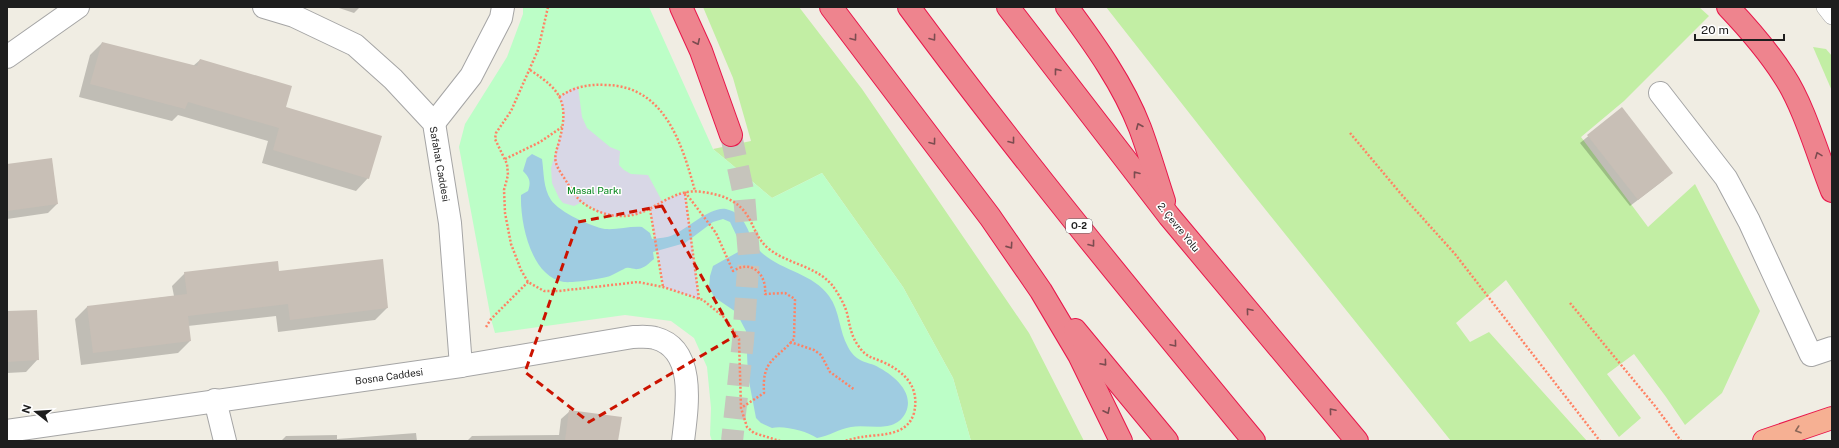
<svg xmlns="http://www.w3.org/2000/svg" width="1839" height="448" font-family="'Public Sans',sans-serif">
  <rect width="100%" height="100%" fill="#f0ede3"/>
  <g fill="#c2eea4">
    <path d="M703 7H799L862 89 1029 333 1084 441H971L953 378 903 287 822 173 772 198 713 149 751 141 733 78Z"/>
    <path d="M1106 7H1699L1709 16 1624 101 1581 137 1648 227 1695 184 1760 311 1722 393 1685 425 1666 397 1634 354 1607 374 1641 418 1619 437 1506 280 1456 323 1470 342 1489 332 1587 441H1451L1241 179Z"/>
    <path d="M1813 47 1826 49 1832 56V91Z"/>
  </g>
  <path fill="#bcfec7" d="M523 7H649L713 149 772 198 822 173 903 287 953 378 971 441H712L710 435 711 408 707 367 694 338 671 321 625 315 495 333 491 319 459 147 465 124 507 57 523 14Z"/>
  <path fill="#d8d7e6" d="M578 87 582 117 587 128 610 147 620 151 619 165 624 170 631 174 648 175 662 201 685 192 699 299 663 287 650 209 639 214 613 217 603 214 582 202 574 206 563 203 559 198 552 183 551 168 563 126 564 114 559 97 571 89Z"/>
  <path fill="#9fcce1" d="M532 154 542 159C544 172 543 188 551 200 559 212 592 227 605 229 617 230 630 226 642 227L650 233 652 239C659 238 667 238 673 235 687 229 711 206 726 209 748 214 747 236 759 250 779 271 812 272 829 296 840 311 839 331 848 347 850 351 854 356 857 358 862 362 869 363 874 365 891 373 915 391 906 412 896 434 869 424 851 427 839 429 829 436 817 438 807 431 783 425 772 428L761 423 756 418 748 376 746 331 736 312 714 297 709 287 710 276 713 266 738 252 741 245 730 222 723 219 713 222 685 243 653 252 654 259C649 263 645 268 638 269 633 270 629 266 624 269 619 271 615 274 610 276 602 279 573 283 564 282 531 277 520 223 521 195L528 191C531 182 530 178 523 171L527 158Z"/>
  <g fill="#0003">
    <path d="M336 7H360L354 13Z"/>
    <path d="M102 43 193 66 200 60 285 108 368 178 356 191 262 163 268 141 178 115 172 121 79 97 90 55Z"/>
    <path d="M1621 109 1664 180 1630 206 1580 143Z"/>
    <path d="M7 165 57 204 48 213 7 219Z"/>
    <path d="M278 272 387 308 375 320 278 332 276 316 188 326 190 341 178 353 81 365 75 319 87 307 174 296 172 286 185 273Z"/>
    <path d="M7 312 38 359 26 372 7 373Z"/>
    <path d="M570 411 617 441H467L472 436 559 435 561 419Z"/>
    <path d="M416 433 417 441H281L286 436 337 435V439Z"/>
  </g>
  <g fill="#c8bfb6">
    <path d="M102 42 197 66 200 59 292 86 286 107 382 136 369 179 273 150 279 128 188 102 185 109 90 84Z"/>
    <path d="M1622 107 1673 173 1638 200 1587 135Z"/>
    <path d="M52 158 58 204 7 211V164Z"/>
    <path d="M383 259 388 308 290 320 288 304 188 316 191 341 93 353 87 306 187 294 184 272 278 261 279 271Z"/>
    <path d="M37 310 39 360 7 362V311Z"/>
    <path d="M569 410 622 417 618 441H565Z"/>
  </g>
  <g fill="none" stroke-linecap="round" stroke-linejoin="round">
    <path stroke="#c6c4bc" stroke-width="22" stroke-dasharray="22 11" stroke-linecap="butt" d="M731 135 744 195 749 255 743 341 732 441"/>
    <defs>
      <path id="service" d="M1825 7 1832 16"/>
      <g id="minor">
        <path d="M264 7 294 16 355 45 393 79 434 123 450 223 461 366"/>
        <path d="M7 57 78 7"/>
        <path d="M1660 93 1726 178 1749 221 1811 355 1832 348"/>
        <path d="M434 123 471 76 501 18 503 7"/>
        <path d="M215 400 225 441"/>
        <path d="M7 431 461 366 633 337C640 337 648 336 655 338 697 349 687 408 683 441"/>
      </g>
      <path id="trunk" d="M1764 441 1832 418"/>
      <g id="motorway">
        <path d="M681 7 701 51 731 135"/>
        <path d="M831 7 990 217 1041 291 1079 355 1121 441"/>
        <path d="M909 7C1019 156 1136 298 1254 441"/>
        <path d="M1008 7 1169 216 1357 441"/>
        <path d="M1067 7C1095 45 1123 84 1140 128 1149 152 1156 177 1164 201"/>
        <path d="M1728 7C1748 28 1768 51 1784 76 1804 106 1818 156 1832 191"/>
        <path d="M1075 330 1167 441"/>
      </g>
    </defs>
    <use href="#service" stroke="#a5a5a5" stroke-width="18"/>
    <use href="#minor" stroke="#a5a5a5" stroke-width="24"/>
    <use href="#trunk" stroke="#e8164b" stroke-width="24"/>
    <use href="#motorway" stroke="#e8164b" stroke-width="24"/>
    <g stroke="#ff8264" stroke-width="2.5" stroke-dasharray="2 2" stroke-linecap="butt">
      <path d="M548 7 538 50 511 111 496 133 495 139 507 164 508 175 504 190 505 213 511 244 521 270 528 282 544 291H559L638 282 663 287 703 300 725 318 739 339 741 408 747 427 754 433 780 441"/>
      <path d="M530 70C563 91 569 104 559 142 557 149 554 156 556 163 558 170 564 177 568 184 573 191 576 198 583 203 603 217 626 221 649 209 661 203 672 195 687 192 698 190 710 193 721 196 756 208 748 232 769 249 788 264 816 266 832 285 838 293 844 303 847 313 850 326 851 337 860 348 866 357 874 358 883 362 905 372 920 387 914 413 907 437 879 434 861 437 855 438 849 440 844 441"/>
      <path d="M559 97C574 87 588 84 606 85 665 86 682 144 695 191"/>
      <path d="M1350 133 1401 194 1455 254 1600 441"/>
      <path d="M505 159 540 142 562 127"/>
      <path d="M685 192 716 233 733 271C751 259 767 274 765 294L785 293 795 299 794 339C775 361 762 359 764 393L741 408"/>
      <path d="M685 194 699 299"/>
      <path d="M650 209 663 287"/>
      <path d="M1570 303 1655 406 1681 441"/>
      <path d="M486 327 491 319 528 282"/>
      <path d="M790 342 814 350 821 355 830 372 855 390"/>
    </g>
    <use href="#service" stroke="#fff" stroke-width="17"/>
    <use href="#minor" stroke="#fff" stroke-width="22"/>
    <use href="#trunk" stroke="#f6b093" stroke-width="22"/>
    <use href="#motorway" stroke="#ee848e" stroke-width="22"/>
  </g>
  <defs><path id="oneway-chevron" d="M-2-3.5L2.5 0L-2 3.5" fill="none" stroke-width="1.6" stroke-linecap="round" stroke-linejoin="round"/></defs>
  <g stroke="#7c4c50">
    <use href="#oneway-chevron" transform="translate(854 38) rotate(53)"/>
    <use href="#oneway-chevron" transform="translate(933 38) rotate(53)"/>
    <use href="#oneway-chevron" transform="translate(697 42) rotate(65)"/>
    <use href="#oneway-chevron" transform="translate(1057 71) rotate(-128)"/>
    <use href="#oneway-chevron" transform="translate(1139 126) rotate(-113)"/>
    <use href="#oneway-chevron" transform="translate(1012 141) rotate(52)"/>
    <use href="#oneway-chevron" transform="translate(933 142) rotate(53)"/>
    <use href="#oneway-chevron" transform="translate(1818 155) rotate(-111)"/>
    <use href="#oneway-chevron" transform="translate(1136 174) rotate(-128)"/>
    <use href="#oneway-chevron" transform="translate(1092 244) rotate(52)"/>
    <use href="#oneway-chevron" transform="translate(1010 246) rotate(55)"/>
    <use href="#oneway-chevron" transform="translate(1249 311) rotate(-130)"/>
    <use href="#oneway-chevron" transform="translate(1174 344) rotate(50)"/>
    <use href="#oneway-chevron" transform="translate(1104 363) rotate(49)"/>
    <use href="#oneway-chevron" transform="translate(1107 411) rotate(64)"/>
    <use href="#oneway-chevron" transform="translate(1332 411) rotate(-130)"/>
  </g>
  <use stroke="#8a6758" href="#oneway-chevron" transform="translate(1798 430) rotate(161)"/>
  <path fill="none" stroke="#cb1300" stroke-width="3" stroke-dasharray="8 5" stroke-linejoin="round" d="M662 206 735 336 589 422 525 372 578 222Z"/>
  <g text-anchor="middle" stroke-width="3" stroke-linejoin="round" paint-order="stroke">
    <rect fill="#fff" stroke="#626262" stroke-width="1" x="1066" y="219" width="26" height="14" rx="3"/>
    <g font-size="9" font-weight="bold" fill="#1e1e1e">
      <text x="1079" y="229">O-2</text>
    </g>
    <g font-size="10" fill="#1e1e1e" stroke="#fff">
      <text transform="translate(440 164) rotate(80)" y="4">Safahat Caddesi</text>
      <text transform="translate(1179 227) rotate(51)" y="4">2. Çevre Yolu</text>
      <text transform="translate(389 376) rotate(-8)" y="4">Bosna Caddesi</text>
    </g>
    <g font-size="10" fill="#038519" stroke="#fff">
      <text x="594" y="194">Masal Parkı</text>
    </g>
  </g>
  <rect width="1839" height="448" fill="none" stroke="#1e1e1e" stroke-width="16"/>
  <g transform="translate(36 412) rotate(287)" stroke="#ffffff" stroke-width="3" paint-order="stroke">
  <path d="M0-3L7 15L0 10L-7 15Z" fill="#1e1e1e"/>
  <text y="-6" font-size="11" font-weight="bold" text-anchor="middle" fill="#1e1e1e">N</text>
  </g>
  <path d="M1695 34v6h89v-6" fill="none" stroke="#1e1e1e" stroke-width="2"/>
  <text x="1701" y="34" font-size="12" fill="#1e1e1e" stroke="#ffffff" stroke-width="3" paint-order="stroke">20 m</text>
</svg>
